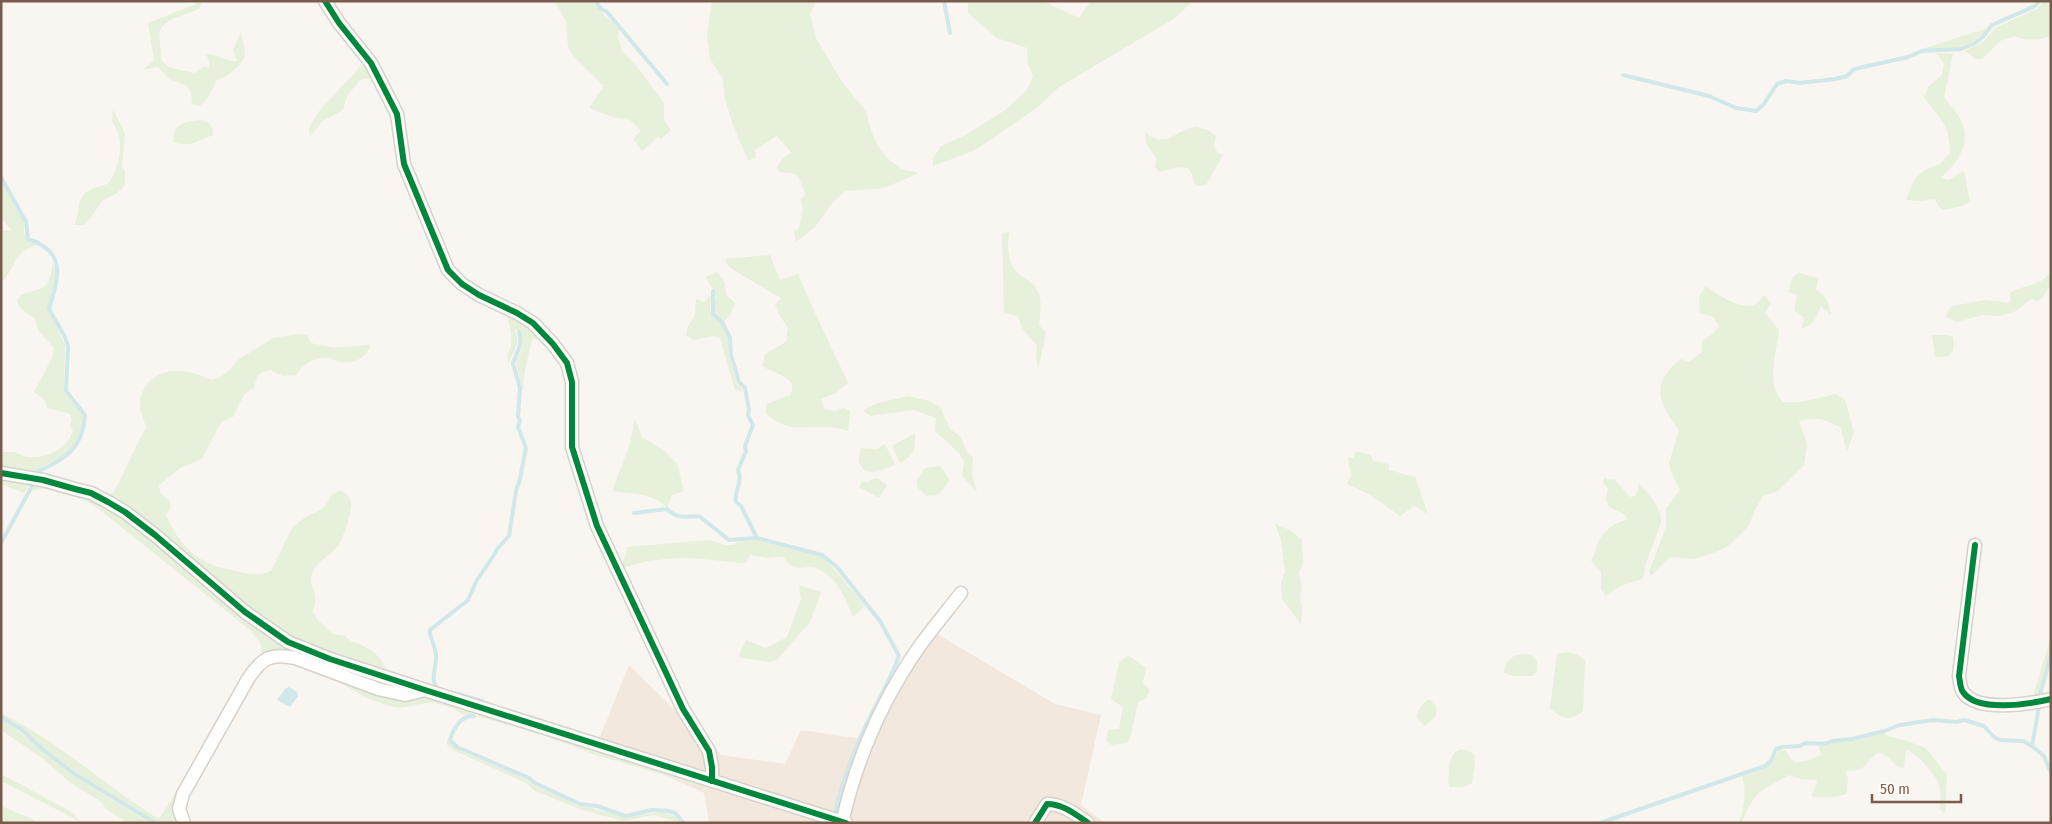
<svg xmlns="http://www.w3.org/2000/svg" width="2052" height="824" font-family="'Fira Sans Condensed',sans-serif">
  <rect width="100%" height="100%" fill="#f9f5f0"/>
  <path fill="#f2e8de" d="M932 631 1055 704 1101 715 1081 805 1105 823H709L704 793 597 744 629 665 721 755 785 764 801 730 875 741 899 664Z"/>
  <g fill="#e7f0db">
    <path d="M195 1H202L200 8C190 14 162 19 160 31 158 40 162 50 161 59L168 67 194 73 203 67H209V61L206 54C218 54 225 62 237 61L233 50 242 30C241 41 245 46 245 54 246 62 225 79 217 80L207 99 200 106 192 104 191 92 187 86 169 79 158 67 142 70 154 60 148 23 196 4Z"/>
    <path d="M554 1H593C598 11 611 20 619 29L618 37 622 51 638 68 664 103V120L671 130 661 139 658 137 642 151 633 139 641 131 630 120 613 117 589 108 604 86 573 56 568 47 566 21Z"/>
    <path d="M712 1H816L810 14 816 38 842 82 866 111 870 128 878 146 886 157 901 169 919 173 884 188 845 191 833 202 815 227 796 242 794 231 799 228 803 210 801 199 806 194C797 176 802 173 780 172L777 167 783 158 792 153 777 136 755 150 756 157 748 161 733 125 725 99 723 79 710 59 707 36Z"/>
    <path d="M968 1H1042L1079 18 1091 1H1193L1175 18 1059 87 1039 106 986 143 973 151 933 166V158L941 146 964 136 1007 109 1027 90 1033 76 1028 64 1027 48 997 38 968 13Z"/>
    <path d="M2044 1H2051V36C2039 40 2027 42 2015 36L2000 41 1982 59H1975L1965 51 1984 41 1995 28 2036 9Z"/>
    <path d="M1988 28C1970 51 1948 49 1922 49Z"/>
    <path d="M1936 53 1953 54 1944 97C1950 105 1959 114 1962 123 1971 147 1956 163 1941 178L1948 180 1964 171 1970 202 1959 207 1943 210 1938 206 1935 199 1921 201 1906 200 1915 178 1925 170 1940 164 1950 153C1950 123 1940 120 1924 97L1929 86 1942 75 1944 63Z"/>
    <path d="M365 62 373 77 360 80 347 96 343 110 321 122 310 137 309 128 320 110Z"/>
    <path d="M113 109 125 134 122 168 125 170V185L116 194 103 200 85 225H74C78 218 77 214 79 206 81 190 95 187 108 184 120 168 126 138 112 122Z"/>
    <path d="M200 120C209 121 213 126 213 135L191 144H180L173 142C174 123 183 122 200 120Z"/>
    <path d="M1197 127 1210 131 1216 136 1214 147 1218 153 1223 155 1206 185 1197 186 1194 183 1192 174 1188 168 1179 167 1159 172 1155 167 1157 159 1146 143 1145 132C1169 151 1171 130 1197 127Z"/>
    <path d="M1 180 24 222V232L27 240 40 244C9 253 19 265 1 283V231L11 230 1 217Z"/>
    <path d="M1009 232C1007 247 1007 264 1020 275 1027 280 1033 282 1037 290 1043 300 1040 313 1039 325L1046 333 1038 370 1036 355 1037 345 1023 330 1018 316 1004 313 1002 233Z"/>
    <path d="M770 255 780 280 798 274C813 311 832 347 848 383L836 393 821 399 824 409 836 411 843 408 850 411 848 431C841 429 833 427 825 427 797 426 790 433 766 414V404L790 395C801 377 772 373 762 366L765 354 786 342 788 328 780 316 775 305 781 298 740 274 728 266 725 259Z"/>
    <path d="M53 264C60 279 52 294 48 309L65 345 64 392 83 415V424L76 442 67 454 32 473 1 467V452C5 452 10 452 13 452 19 453 23 457 29 457 47 458 68 449 73 430L70 427 72 419 70 414 47 408 45 400 34 392 53 356 54 348 38 330 35 319 20 308 17 301 21 295C46 285 47 293 53 264Z"/>
    <path d="M717 272 725 283 726 295 735 303 731 313 724 322 713 310 716 296 713 288 711 287 706 277Z"/>
    <path d="M2051 272V287L2048 288 2043 297 2038 301 2031 299 2016 311 2006 314 2000 316 1982 315 1957 322 1946 317 1948 310 1953 306 1985 300 2010 303V293C2025 284 2040 287 2051 272Z"/>
    <path d="M1799 273 1818 278 1816 290C1827 296 1829 303 1831 315L1821 306C1817 318 1813 325 1801 329L1804 318 1794 310 1797 295 1789 292C1790 283 1790 277 1799 273Z"/>
    <path d="M1705 286C1715 293 1744 312 1756 304 1759 302 1762 298 1764 295L1771 303 1765 313 1779 330C1777 351 1765 385 1783 402H1800L1836 394 1845 400 1854 432 1847 452 1841 428C1827 420 1815 416 1799 421L1807 444 1804 465 1778 491 1763 496 1755 510 1748 527 1727 547 1713 553 1694 559 1670 557 1651 576 1649 572 1666 526V509L1680 490 1670 470 1669 463 1679 430C1658 403 1650 383 1681 359L1689 362 1702 352V341L1714 333 1719 326 1713 317 1700 313 1699 298Z"/>
    <path d="M711 295 710 308 712 316 721 324 728 338 729 357 737 385 743 390H735L720 338 714 336 694 340 686 335 688 326 695 315 696 299 704 302Z"/>
    <path d="M507 313 527 324 538 338 532 340C528 357 523 374 523 391L516 362C522 350 525 343 520 330H515C521 347 513 349 509 363L507 355C516 341 509 328 507 313Z"/>
    <path d="M299 334 307 335 311 343 334 348 370 345C368 357 354 364 342 362 338 362 335 359 331 358 317 355 303 364 296 375L283 376 271 370 262 372 257 377 254 387 244 395 233 417 223 421 218 428 202 459 180 468 159 485 160 493 168 499 171 506 166 515C181 549 199 565 236 571 249 574 259 576 271 571L292 528 307 516 323 509 333 493 341 491C346 494 350 496 351 502 353 509 343 540 338 546 330 555 316 562 312 574 307 585 320 592 313 611L317 619 333 634 345 636C349 641 353 642 359 644 375 651 382 658 389 674L298 641 266 622 108 496 114 492 146 427C143 417 138 407 141 396 151 365 187 367 211 380L220 377 230 370 239 359 273 338Z"/>
    <path d="M1932 335H1947L1953 337C1955 354 1952 358 1935 357Z"/>
    <path d="M908 396 929 401 940 407 950 429 960 436 967 452 973 458 972 475 977 492 962 476 964 461 959 453 935 431 936 418 914 410 870 416 863 410 878 403Z"/>
    <path d="M635 419 642 437 666 452 677 464 684 491 672 495 667 508C654 493 631 494 612 491L629 447Z"/>
    <path d="M915 433C916 449 914 455 900 463L892 446Z"/>
    <path d="M885 444 895 465 875 472 865 471 858 461 861 448 877 449Z"/>
    <path d="M1355 451 1371 455 1373 461 1389 464V470L1415 477 1428 514 1414 506 1400 516 1369 494 1347 484 1351 476 1348 458H1354Z"/>
    <path d="M940 466 950 480 938 495 926 496 918 488 917 480 925 468Z"/>
    <path d="M1 477 31 482 24 493 1 484Z"/>
    <path d="M1604 477 1609 480 1614 479 1630 497 1636 496 1639 484C1649 495 1661 506 1661 522L1646 563 1643 579C1629 582 1617 587 1606 596L1601 589V572L1591 561C1596 554 1595 549 1598 543 1605 528 1614 524 1628 519L1624 514 1609 507 1606 500 1608 489 1603 483Z"/>
    <path d="M878 478 887 486 879 498 859 487 862 482H868L873 479Z"/>
    <path d="M35 483 78 492 122 515 269 634 414 689 401 691 271 651 260 655C266 645 256 638 250 630L95 506 78 498 45 489 31 491Z"/>
    <path d="M1275 524 1290 530 1302 540 1303 563 1299 573 1302 588 1300 595 1302 607 1301 624 1282 599 1281 583 1285 572 1281 540Z"/>
    <path d="M709 540 725 545H734L737 542 758 540 821 556 835 570 865 606 853 617C845 598 839 580 820 570 804 561 797 578 783 556L768 558 750 555 745 563C730 562 716 560 702 559 676 556 644 560 620 569L628 547Z"/>
    <path d="M799 585 821 592 810 622 777 660 769 662 738 657 746 640 766 648 787 637 801 599Z"/>
    <path d="M2051 636V651L2037 698 2032 700Z"/>
    <path d="M1566 652 1576 654 1585 660 1583 711C1569 722 1562 719 1550 708L1557 654Z"/>
    <path d="M1526 654 1533 656 1537 662V671L1533 676H1513L1504 673C1504 660 1514 653 1526 654Z"/>
    <path d="M1128 655 1146 668 1143 683 1150 691 1145 699 1138 702 1131 735 1127 743 1111 745 1106 741 1108 730 1119 729 1123 707 1111 699 1119 663Z"/>
    <path d="M282 658 342 678 386 698 402 699 421 694 476 708 473 714 464 715 454 709 433 702 399 708 389 706 367 698 335 680Z"/>
    <path d="M1430 699 1437 709 1436 716 1425 726 1417 718C1418 708 1422 703 1430 699Z"/>
    <path d="M480 710 714 785 712 789 596 755 545 736 477 716Z"/>
    <path d="M1 713C58 741 105 786 159 819L196 761 198 764 180 823H158L74 771 44 749 16 723 1 716Z"/>
    <path d="M1 719C23 732 39 750 59 765 88 786 120 805 151 823H128L107 810 101 802 71 783 42 758 1 730Z"/>
    <path d="M1884 733 1887 736 1907 741 1926 748 1947 775 1945 813 1940 810C1940 801 1942 790 1938 782 1933 772 1916 753 1906 749L1904 768 1898 767 1888 757 1878 752C1870 757 1867 768 1857 770 1853 771 1849 770 1845 771L1848 779 1847 794C1836 797 1822 799 1811 796L1816 786 1817 780 1800 779 1789 775C1760 793 1755 788 1742 823H1739C1744 808 1747 790 1742 776 1761 770 1770 769 1779 750H1786C1793 770 1806 761 1821 755L1819 746H1824L1832 742 1852 741Z"/>
    <path d="M447 739 460 751 526 779 533 785 578 805 628 817 661 812 675 816 681 823 654 815 624 821 582 810 535 791 526 783 453 750 447 745Z"/>
    <path d="M1461 749 1469 751 1474 754 1475 762 1472 783 1463 787H1449C1448 774 1447 753 1461 749Z"/>
    <path d="M1 774 72 812 79 821 1 781Z"/>
    <path d="M1 806 34 820 38 823H1Z"/>
  </g>
  <path fill="#d0e8ea" d="M289 687 297 692 298 696 290 707 277 700 285 689Z"/>
  <g fill="none" stroke-linecap="round" stroke-linejoin="round">
    <g stroke="#d0e8ea" stroke-width="4">
      <path d="M596 1 600 8 607 12 667 84"/>
      <path d="M944 1 950 33"/>
      <path d="M1623 75 1709 96 1736 108 1756 111 1764 104 1777 84 1786 81 1800 83 1835 79 1847 76 1854 69 1908 57 1922 51 1961 49 1975 43 1983 37 1992 25 2035 6 2039 1"/>
      <path d="M1 177 26 222 28 239C68 252 58 278 49 309L65 337 68 347 66 391 85 415C83 449 64 460 35 473"/>
      <path d="M713 291V314L722 322 730 338 731 355 739 382 745 388 749 410 748 415 753 425 745 446 746 451 738 470C743 485 734 488 736 502L741 506 757 538"/>
      <path d="M634 513 667 509C677 519 686 517 699 516L729 540 757 538 822 555 837 567 880 621 899 656C889 684 873 709 861 736 850 761 841 787 835 813"/>
      <path d="M1 543 32 486"/>
      <path d="M439 689C429 682 436 668 436 658 437 647 429 639 430 630L468 600 477 580 494 555 497 549 509 536 516 491 520 479 526 448 518 427 520 421 518 416 520 388 513 363C517 352 523 345 519 332"/>
      <path d="M450 692 482 701 483 703"/>
      <path d="M2039 698 2051 655"/>
      <path d="M474 716C461 715 453 729 450 740L457 747 529 778 535 783 580 804 597 806 626 816 652 810 669 811 675 813 684 823"/>
      <path d="M1 717 22 730 42 749 73 773 155 823"/>
      <path d="M2032 746 2039 707"/>
      <path d="M1600 823 1765 766 1771 761 1776 749 1782 747 1799 746 1806 743 1824 744 1832 741 1852 739 1884 731 1900 725 1933 720 1957 722 1964 720 1984 726 1994 737 2000 740 2023 741 2032 746 2044 756 2051 773"/>
    </g>
    <defs>
      <g id="minor">
        <path d="M325 1 339 23 371 63 397 114 404 164 448 270 462 284 479 295 517 313 533 323 553 344 567 363 572 382V447L597 526 683 709 709 751 712 767V781"/>
        <path d="M1 473 43 480 75 489 91 493 108 502 125 512 155 535 245 612 288 642 330 659 425 690 846 823"/>
        <path d="M1975 545 1959 676C1960 681 1960 688 1963 692 1977 713 2030 704 2051 699"/>
        <path d="M184 823 179 809 183 794 248 679C262 658 270 653 295 658L378 689 405 695 425 690"/>
        <path d="M842 823C856 761 882 700 919 647 932 629 947 611 961 593"/>
        <path d="M1035 823 1047 804C1063 804 1075 814 1088 823"/>
      </g>
    </defs>
    <use href="#minor" stroke="#d7d1cb" stroke-width="15"/>
    <use href="#minor" stroke="#fefefd" stroke-width="12"/>
    <defs>
      <g id="cycleway">
        <path d="M325 1 339 23 371 63 397 114 404 164 448 270 462 284 479 295 517 313 533 323 553 344 567 363 572 382V447L597 526 683 709 709 751 712 767V781"/>
        <path d="M1 473 43 480 75 489 91 493 108 502 125 512 155 535 245 612 288 642 330 659 425 690 846 823"/>
        <path d="M1975 545 1959 676C1960 681 1960 688 1963 692 1977 713 2030 704 2051 699"/>
        <path d="M1035 823 1047 804C1063 804 1075 814 1088 823"/>
      </g>
    </defs>
    <use href="#cycleway" stroke="#fffaf3" stroke-width="9"/>
    <use href="#cycleway" stroke="#00873e" stroke-width="6"/>
  </g>
  <rect width="2052" height="824" fill="none" stroke="#7a5c4d" stroke-width="5"/>
  <path d="M1872 794v8h89v-8" fill="none" stroke="#7a5c4d" stroke-width="2.5"/>
  <text x="1880" y="794" font-size="15" fill="#7a5c4d" stroke="#fffaf3" stroke-width="4" paint-order="stroke">50 m</text>
</svg>
